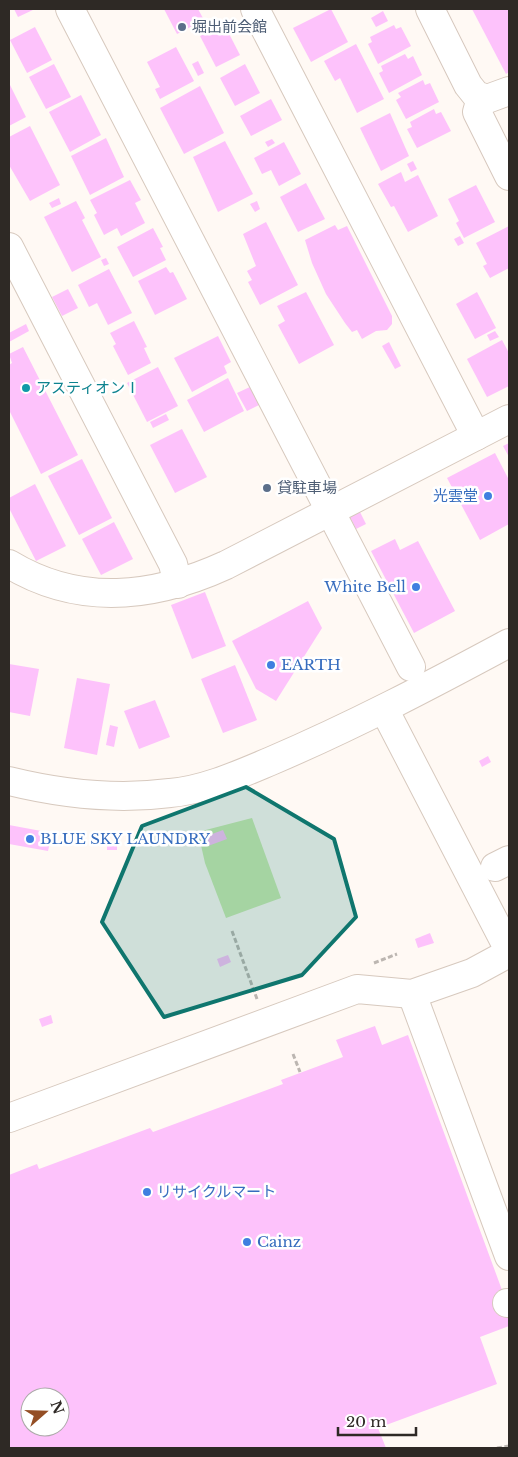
<svg xmlns="http://www.w3.org/2000/svg" width="518" height="1457" font-family="'Libre Baskerville','Noto Sans JP',serif">
  <rect width="100%" height="100%" fill="#fff9f4"/>
  <path fill="#cbebaf" d="M252 818 281 898 226 918 205 863 198 832Z"/>
  <g fill="#fdc2fb" fill-rule="evenodd">
    <path d="M14 9H35L18 17Z"/>
    <path d="M164 9H198L204 20 177 34Z"/>
    <path d="M331 9 348 42 311 62 293 28Z"/>
    <path d="M472 9H509V72L506 74Z"/>
    <path d="M383 11 388 21 376 27 371 18Z"/>
    <path d="M224 24 240 55 216 67 200 36Z"/>
    <path d="M394 25 396 29 401 27 411 46 378 64 368 44 372 42 370 37Z"/>
    <path d="M35 27 52 60 27 73 10 40Z"/>
    <path d="M356 44 384 99 357 113 340 78 335 81 324 61Z"/>
    <path d="M176 47 194 81 160 99 155 89 160 87 147 62Z"/>
    <path d="M405 54 408 59 413 56 422 75 389 93 379 73 383 71 381 66Z"/>
    <path d="M198 61 204 73 198 76 192 64Z"/>
    <path d="M54 64 71 97 46 109 29 77Z"/>
    <path d="M245 64 260 93 235 106 220 78Z"/>
    <path d="M423 80 425 85 430 83 439 102 406 119 396 100 401 97 398 93Z"/>
    <path d="M9 83 26 117 9 126Z"/>
    <path d="M200 86 224 133 184 154 160 108Z"/>
    <path d="M81 95 101 135 70 152 49 112Z"/>
    <path d="M271 99 282 120 251 136 240 116Z"/>
    <path d="M434 109 436 114 441 112 451 131 417 148 407 129 412 127 410 122Z"/>
    <path d="M390 113 409 156 381 171 360 128Z"/>
    <path d="M30 126 60 185 30 201 9 165V137Z"/>
    <path d="M106 138 124 177 90 195 71 156Z"/>
    <path d="M272 139 275 143 268 147 265 142Z"/>
    <path d="M225 141 253 194 218 212 193 157Z"/>
    <path d="M284 142 301 174 279 186 271 170 262 174 254 158Z"/>
    <path d="M413 161 417 169 411 172 407 164Z"/>
    <path d="M401 172 405 182 418 175 438 216 408 232 394 206 391 207 378 184Z"/>
    <path d="M130 180 141 200 135 203 145 223 121 236 117 228 104 235 94 215 97 213 90 200Z"/>
    <path d="M306 183 325 219 298 232 280 197Z"/>
    <path d="M476 185 495 222 464 238 456 223 459 221 448 199Z"/>
    <path d="M59 198 61 204 52 208 49 203Z"/>
    <path d="M76 201 85 218 82 220 101 257 72 272 44 217Z"/>
    <path d="M257 201 260 209 255 212 250 204Z"/>
    <path d="M266 222 298 285 260 305 248 282 252 280 247 271 256 266 243 234Z"/>
    <path d="M335 225 338 230 347 226 392 316V324L387 330 376 331 362 339 357 330 352 332 345 323 326 294 312 263 305 240Z"/>
    <path d="M509 226V268L490 278 483 266 487 264 476 243Z"/>
    <path d="M153 228 163 247 160 248 166 260 133 277 117 247Z"/>
    <path d="M460 236 464 243 458 246 454 239Z"/>
    <path d="M106 258 109 264 104 266 101 260Z"/>
    <path d="M166 267 170 273 173 272 187 299 155 315 138 281Z"/>
    <path d="M109 269 132 313 108 325 97 303 89 307 78 285Z"/>
    <path d="M68 289 78 308 62 316 52 297Z"/>
    <path d="M306 292 334 345 299 364 278 325 285 321 277 306Z"/>
    <path d="M477 292 496 328 475 339 456 304Z"/>
    <path d="M134 321 147 347 144 348 151 363 128 375 113 346 116 344 110 333Z"/>
    <path d="M26 324 29 331 9 342V333Z"/>
    <path d="M495 331 499 337 490 341 487 335Z"/>
    <path d="M218 336 231 362 224 366 227 373 192 392 174 358Z"/>
    <path d="M502 340 509 353V386L487 397 467 359Z"/>
    <path d="M389 342 401 366 395 369 382 346Z"/>
    <path d="M23 347 78 455 41 474 9 410V365L12 363 9 354Z"/>
    <path d="M158 367 178 406 147 422 127 383Z"/>
    <path d="M228 378 244 411 204 432 187 400Z"/>
    <path d="M252 386 261 404 247 411 237 393Z"/>
    <path d="M166 414 169 420 153 428 150 422Z"/>
    <path d="M182 429 207 477 175 493 150 445Z"/>
    <path d="M509 443V457L503 446Z"/>
    <path d="M495 453 509 480V524L480 540 447 478Z"/>
    <path d="M82 459 112 518 79 535 48 476Z"/>
    <path d="M35 484 66 546 36 561 9 508V498Z"/>
    <path d="M360 512 366 524 356 529 350 517Z"/>
    <path d="M114 522 133 559 101 575 82 539Z"/>
    <path d="M395 539 400 550 418 541 455 611 414 633 371 551Z"/>
    <path d="M205 592 226 646 192 659 171 605Z"/>
    <path d="M308 601 322 628 276 701 256 689 232 641Z"/>
    <path d="M9 664 39 669 30 716 9 712Z"/>
    <path d="M235 665 257 720 223 733 201 679Z"/>
    <path d="M77 678 110 684 97 755 64 748Z"/>
    <path d="M155 700 170 737 139 749 124 711Z"/>
    <path d="M110 725 118 727 114 747 106 745Z"/>
    <path d="M488 756 491 762 482 767 479 761Z"/>
    <path d="M9 825 52 833 48 851 9 844Z"/>
    <path d="M223 830 227 839 208 846 204 837Z"/>
    <rect x="107" y="842" width="10" height="8"/>
    <path d="M430 933 434 943 418 948 415 939Z"/>
    <path d="M228 955 231 962 220 967 217 959Z"/>
    <path d="M51 1015 53 1023 42 1027 39 1019Z"/>
    <path d="M375 1026 382 1045 408 1035 509 1309V1326L480 1337 497 1384 378 1428 386 1448H9V1175L37 1164 39 1169 150 1128 153 1132 283 1084 281 1080 343 1057 336 1040ZM30 1397H60V1427H30Z"/>
  </g>
  <g fill="none" stroke-linecap="round" stroke-linejoin="round">
    <defs>
      <g id="minor">
        <path d="M70 9 411 667"/>
        <path d="M255 9 476 436"/>
        <path d="M430 9 468 85 476 95 487 99 509 91"/>
        <path d="M481 98 477 112 509 176"/>
        <path d="M9 247 173 564 178 584"/>
        <path d="M9 564C80 607 154 598 226 565L509 419"/>
        <path d="M384 709 509 950"/>
        <path d="M9 781C62 794 116 800 170 793 205 790 240 774 271 761 353 726 431 685 509 643"/>
        <path d="M495 867 509 860"/>
        <path d="M412 994 509 1256"/>
        <path d="M9 1118 357 989 412 994 472 973 509 953"/>
        <path d="M507 1303H509"/>
      </g>
    </defs>
    <use href="#minor" stroke="#d7c9be" stroke-width="30"/>
    <g stroke="#bcb6b1" stroke-width="3" stroke-dasharray="5 2.5" stroke-linecap="butt">
      <path d="M232 931 257 999"/>
      <path d="M374 963 397 954"/>
      <path d="M293 1054 300 1072"/>
      <path d="M497 1448 509 1446"/>
    </g>
    <use href="#minor" stroke="#fff" stroke-width="28"/>
  </g>
  <path fill="#0f766e" fill-opacity="0.2" stroke="#0f766e" stroke-width="4" stroke-linejoin="round" d="M246 787 334 839 356 917 302 975 164 1017 102 922 142 826Z"/>
  <g fill="#5c6f8a" stroke="#fff" stroke-width="2">
    <circle cx="182" cy="27" r="5"/>
    <circle cx="267" cy="488" r="5"/>
  </g>
  <circle fill="#0f9aa8" stroke="#fff" stroke-width="2" cx="26" cy="388" r="5"/>
  <g fill="#3f7fe0" stroke="#fff" stroke-width="2">
    <circle cx="488" cy="496" r="5"/>
    <circle cx="416" cy="587" r="5"/>
    <circle cx="271" cy="665" r="5"/>
    <circle cx="30" cy="839" r="5"/>
    <circle cx="147" cy="1192" r="5"/>
    <circle cx="247" cy="1242" r="5"/>
  </g>
  <g text-anchor="middle" stroke-width="5" stroke-linejoin="round" paint-order="stroke">
    <g font-size="15" fill="#4e5e75" stroke="#fff" text-anchor="start">
      <text x="192" y="32">堀出前会館</text>
      <text x="277" y="493">貸駐車場</text>
    </g>
    <g font-size="15" fill="#0d838f" stroke="#fff" text-anchor="start">
      <text x="36" y="393">アスティオンⅠ</text>
    </g>
    <g font-size="15" fill="#366cbe" stroke="#fff" text-anchor="start">
      <text x="478" y="501" text-anchor="end">光雲堂</text>
      <text x="406" y="592" text-anchor="end">White Bell</text>
      <text x="281" y="670">EARTH</text>
      <text x="40" y="844">BLUE SKY LAUNDRY</text>
      <text x="157" y="1197">リサイクルマート</text>
      <text x="257" y="1247">Cainz</text>
    </g>
  </g>
  <rect width="518" height="1457" fill="none" stroke="#2e2925" stroke-width="20"/>
  <g transform="translate(45 1412) rotate(70)"><circle r="24" fill="#ffffff" stroke="#aba9a8"/>
  <path d="M0-4L9 19L0 12L-9 19Z" fill="#944e25"/>
  <text y="-8" font-size="14" font-weight="bold" text-anchor="middle" fill="#2e2925">N</text>
  </g>
  <path d="M338 1427v8h78v-8" fill="none" stroke="#2e2925" stroke-width="2.5"/>
  <text x="346" y="1427" font-size="15" fill="#2e2925" stroke="#ffffff" stroke-width="4" paint-order="stroke">20 m</text>
</svg>
